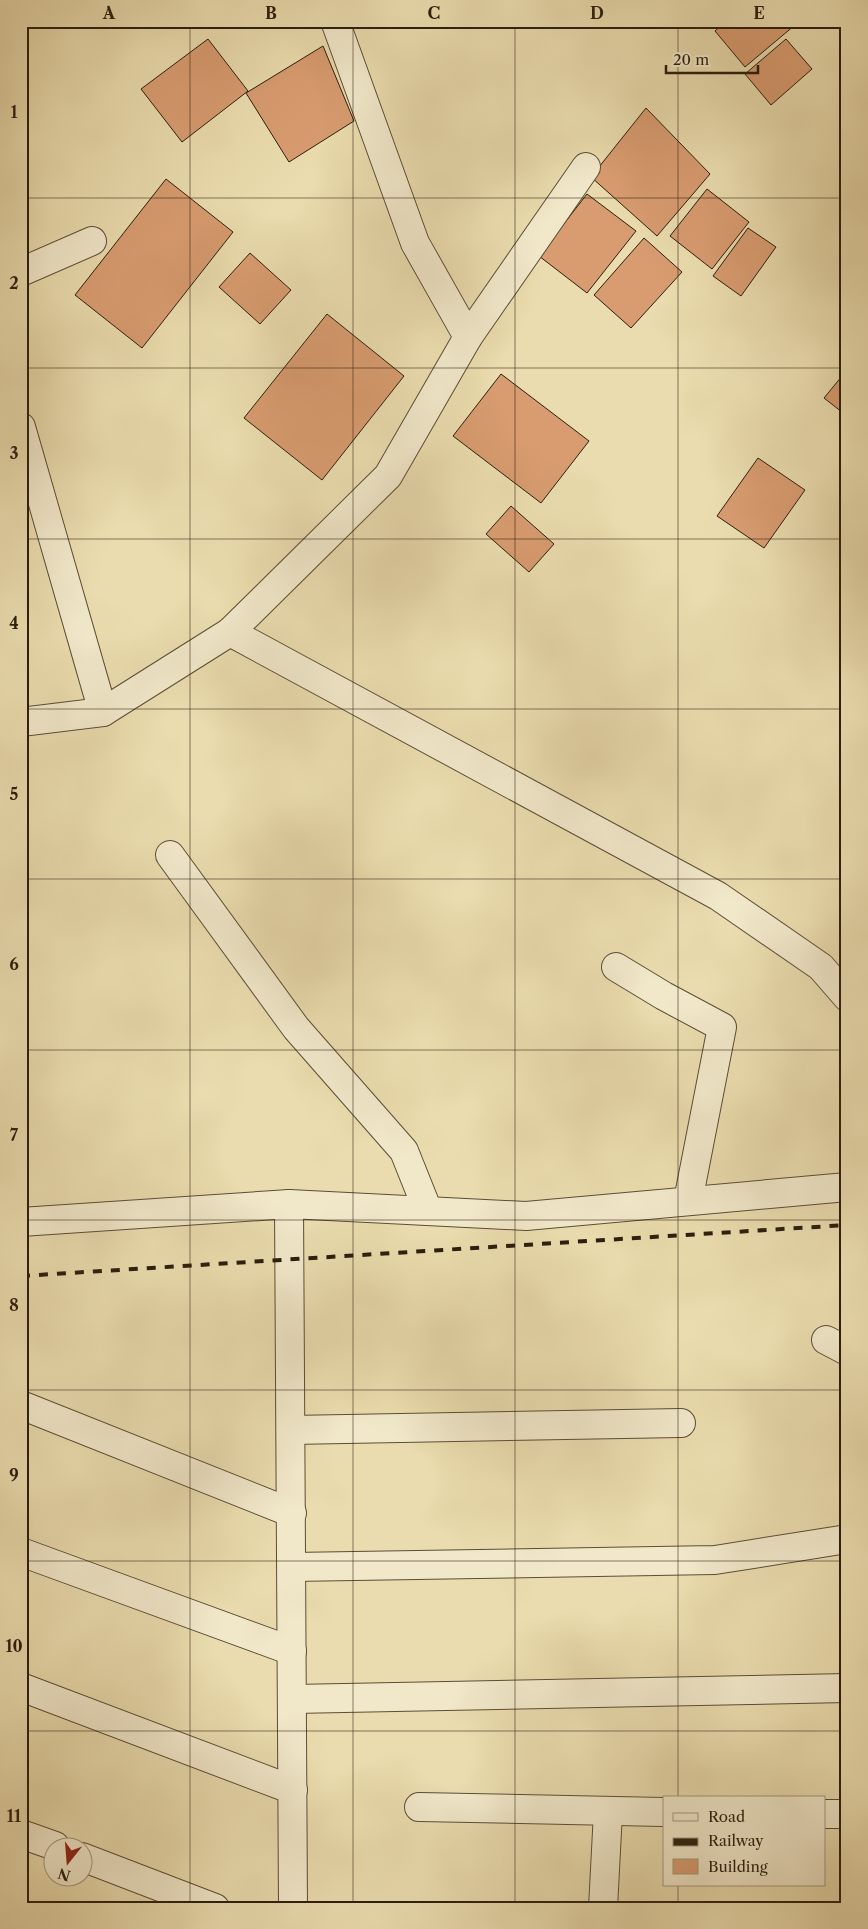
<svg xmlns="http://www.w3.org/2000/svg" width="868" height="1929" font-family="'Libre Caslon Text',serif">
  <rect width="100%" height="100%" fill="#eadcae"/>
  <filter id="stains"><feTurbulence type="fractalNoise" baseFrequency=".004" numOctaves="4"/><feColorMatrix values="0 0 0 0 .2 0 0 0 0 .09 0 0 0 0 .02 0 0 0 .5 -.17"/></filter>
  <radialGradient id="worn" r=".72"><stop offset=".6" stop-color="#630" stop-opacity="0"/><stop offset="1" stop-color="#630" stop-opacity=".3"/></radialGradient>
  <g fill="#d89c70" stroke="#2b1e0e">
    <path d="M705 21H719L711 28Z"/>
    <path d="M726 21H791L795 25 745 67 715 31Z"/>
    <path d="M208 39 248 91 182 142 141 89Z"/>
    <path d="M786 39 812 69 771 105 745 74Z"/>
    <path d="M323 46 354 121 289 162 246 93Z"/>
    <path d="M646 108 710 174 657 236 591 177Z"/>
    <path d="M166 179 233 232 142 348 75 295Z"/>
    <path d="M707 189 749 222 712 269 670 236Z"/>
    <path d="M587 194 636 231 587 293 539 256Z"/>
    <path d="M748 228 776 247 741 296 713 276Z"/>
    <path d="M644 238 682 272 631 328 594 295Z"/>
    <path d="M250 253 291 290 260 324 219 287Z"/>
    <path d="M847 261V274L840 267Z"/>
    <path d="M327 314 404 376 322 480 244 418Z"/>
    <path d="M847 370V416L824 398Z"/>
    <path d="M501 374 589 441 541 503 453 436Z"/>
    <path d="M758 458 805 490 764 548 717 516Z"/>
    <path d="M511 506 554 544 529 572 486 534Z"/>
  </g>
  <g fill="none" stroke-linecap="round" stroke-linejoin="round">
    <defs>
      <g id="street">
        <path d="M335 21 415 243 468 337"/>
        <path d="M21 272 92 241"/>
        <path d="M21 427 103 712"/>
        <path d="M230 632 718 896 821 967 847 997"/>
        <path d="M21 722 103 712 230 632 388 476 468 337 586 167"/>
        <path d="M170 855 296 1028 404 1151 428 1211"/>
        <path d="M616 967 664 996 722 1027 688 1201"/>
        <path d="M289 1204 293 1908"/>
        <path d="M21 1222 289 1204 526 1216 847 1187"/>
        <path d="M826 1340 847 1351"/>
        <path d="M21 1405 292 1513"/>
        <path d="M291 1430 681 1423"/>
        <path d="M21 1552 292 1651"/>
        <path d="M292 1567 715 1560 847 1539"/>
        <path d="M21 1687 293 1790"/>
        <path d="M293 1699 847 1688"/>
        <path d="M419 1807 664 1812"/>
        <path d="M824 1814H847"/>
        <path d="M21 1834 55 1846"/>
        <path d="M82 1857 215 1908"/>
        <path d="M603 1908 608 1812"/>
      </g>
    </defs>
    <use href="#street" stroke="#5b4e36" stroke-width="30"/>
    <use href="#street" stroke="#f1e8ca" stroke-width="28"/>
    <path stroke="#2b1e0e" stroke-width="4" stroke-dasharray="9 9" stroke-linecap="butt" d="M21 1276 847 1225"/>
  </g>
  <path fill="none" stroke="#2b1e0e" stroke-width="1" stroke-opacity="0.55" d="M190 21V1908M353 21V1908M515 21V1908M678 21V1798M21 198H847M21 368H847M21 539H847M21 709H847M21 879H847M21 1050H847M21 1220H847M21 1390H847M21 1561H847M21 1731H847M678 1885V1908"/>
  <rect width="868" height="1929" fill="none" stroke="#eadcae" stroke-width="55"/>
  <rect x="663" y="1796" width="162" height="90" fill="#f1e8ca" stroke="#a2977f"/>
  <rect x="673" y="1813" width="25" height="8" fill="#f1e8ca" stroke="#a2977f"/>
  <text x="708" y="1822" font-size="15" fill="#2b1e0e">Road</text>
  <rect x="673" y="1838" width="25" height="8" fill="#2b1e0e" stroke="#a2977f"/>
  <text x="708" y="1846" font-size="15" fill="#2b1e0e">Railway</text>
  <rect x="673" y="1859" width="25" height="15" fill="#d89c70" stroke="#a2977f"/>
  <text x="708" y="1872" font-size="15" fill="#2b1e0e">Building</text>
  <g transform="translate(68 1862) rotate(197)"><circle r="24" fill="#f1e8ca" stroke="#a2977f"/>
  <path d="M0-4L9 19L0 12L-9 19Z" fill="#8f2418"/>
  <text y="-8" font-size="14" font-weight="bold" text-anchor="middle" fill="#2b1e0e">N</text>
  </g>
  <path d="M666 65v8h92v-8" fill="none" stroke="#2b1e0e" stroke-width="2.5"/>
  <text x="673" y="65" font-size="15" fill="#2b1e0e" stroke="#f1e8ca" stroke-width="4" paint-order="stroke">20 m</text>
  <rect x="28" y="28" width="812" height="1874" fill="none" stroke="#2b1e0e" stroke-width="2"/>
  <g font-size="16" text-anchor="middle" font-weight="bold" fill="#2b1e0e">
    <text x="109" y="19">A</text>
    <text x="271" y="19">B</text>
    <text x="434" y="19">C</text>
    <text x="597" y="19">D</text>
    <text x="759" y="19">E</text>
    <text x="14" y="118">1</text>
    <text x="14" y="289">2</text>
    <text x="14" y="459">3</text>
    <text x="14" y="629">4</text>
    <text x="14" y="800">5</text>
    <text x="14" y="970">6</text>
    <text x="14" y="1141">7</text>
    <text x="14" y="1311">8</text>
    <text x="14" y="1481">9</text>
    <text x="14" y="1652">10</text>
    <text x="14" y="1822">11</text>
  </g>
  <rect width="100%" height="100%" filter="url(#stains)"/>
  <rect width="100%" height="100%" fill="url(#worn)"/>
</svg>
